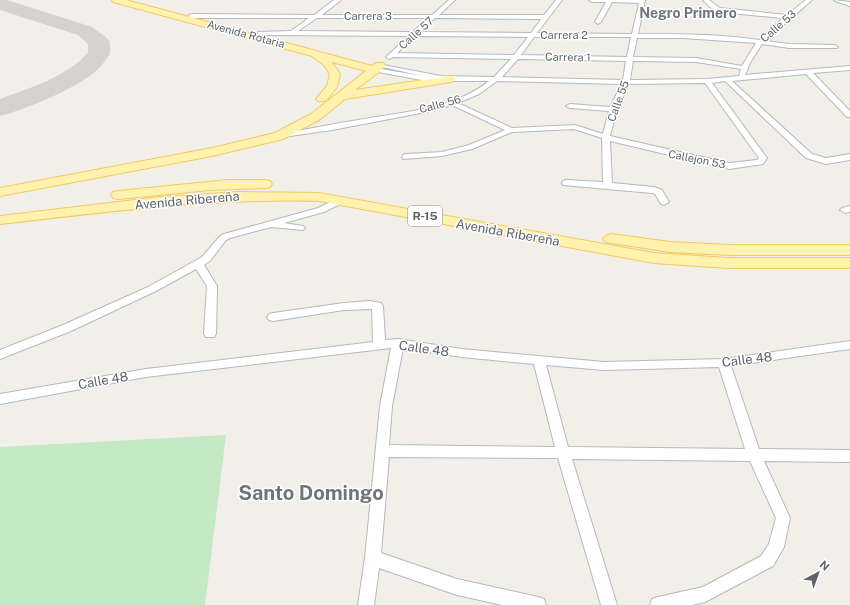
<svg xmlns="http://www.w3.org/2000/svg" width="850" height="605" font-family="'Public Sans',sans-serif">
  <rect width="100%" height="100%" fill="#f1efe8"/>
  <path fill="#c5e8c5" d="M226 435 205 605H0V447Z"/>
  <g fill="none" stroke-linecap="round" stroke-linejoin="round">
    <path fill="#d4d3d0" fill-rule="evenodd" d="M0 0H7L92 27 107 38 110 42V54C106 59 102 66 96 71 75 89 27 109 0 116V99C30 88 66 77 88 53V44L78 35 0 10Z"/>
    <defs>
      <g id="minor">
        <path d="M334 0H341L322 15H432L449 0H455L439 15H544L556 0H562L537 33 632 34 639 3 612 2 601 22 598 24 595 22 606 2H592L589 0H645L638 34C679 34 719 34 759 40L783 18 719 12 710 7 703 0H709L720 8 787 15 806 0H812L765 41 789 44 835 45 838 47 837 48H789L762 44 750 63 745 75 850 66V70L813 73 850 111V117H847L806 74 732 81 812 154 826 158 850 154V160L826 164 806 158 725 81 712 83 767 158 763 164 729 169 610 141 612 183 654 187 662 190 669 202 664 205 661 204 655 194 652 193 563 185 562 183 563 181 566 180 603 182 602 138 574 129 512 132 472 149 442 156 403 159 402 157 403 155 406 154 442 152 469 145 505 130 452 105 426 112 332 130 276 138V134H279C306 130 331 124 358 120 401 112 453 110 489 81H427L373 71V69L375 68 423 76 378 66V64L441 76 494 77 511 59 393 57 389 59 386 57 387 56 409 36 260 35 257 33 258 32 291 31 309 18H191L188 16 191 14 314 15ZM317 18H428L413 32 298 31ZM435 18 541 19 531 33 420 32ZM416 36 528 37 514 55 397 53ZM534 37H631L627 57 521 55ZM637 38H683L756 43 742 66 696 58 633 57ZM518 59 626 61 623 80 502 77ZM633 61 696 62 741 69 739 76 707 79 630 80ZM497 81 622 84 610 107 570 104 566 106 570 108 609 111 603 134 575 125 512 128 458 103 479 94ZM705 83 759 158 757 160 729 163 610 136 617 109 629 84Z"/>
        <path d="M834 0 850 2V6L835 1Z"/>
        <path d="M341 197 344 198 346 200 344 202 324 212 284 223 303 226 305 228 303 230 271 227 230 238 226 240 210 261 204 265 217 286 216 334 214 337H206L204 334 207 286 196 269 156 291 71 331 0 359V350L63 325 148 287 202 257 220 236 224 234 318 208Z"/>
        <path d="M850 206V212L845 213 840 210 842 208Z"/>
        <path d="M370 301 381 303 383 306 385 340 398 339 462 349 604 362 724 359 850 341V349L731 366 759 449 850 450V462L764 461 790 518 784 547 773 566 705 602 692 605H650L652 599 658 597 703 587 761 556 769 544 776 518 750 461 572 459 617 605H601L558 458 389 457 381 553 457 579 538 597 544 599 546 605H502L457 595 379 568 374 605H358L365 558 380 406 391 348 146 377 0 404V394L146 369 373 342 372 309 344 310 273 321 269 320 267 317 269 314 273 313 344 303ZM403 348 462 357 534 364 555 447 389 445 392 406ZM546 365 604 370 719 367 745 449 568 447Z"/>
      </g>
      <g id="primary">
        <path d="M112 0H126L372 66 376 63H384L385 65 379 72 355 90 451 76 456 79 451 82 345 99 319 120 283 139 212 156 0 196V188L212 148 275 133 311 114 366 71 332 62 340 74 337 87 326 101H318L316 99 327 86 330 74 324 65 312 56 113 2Z"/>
        <path d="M228 180H265L270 181 272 184 270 187 265 188 210 190 118 199 113 198 111 195 113 192 118 191Z"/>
        <path d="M239 192 319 193 654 253 728 258H850V268H728L654 263 319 201C212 198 106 212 0 224V216L160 197Z"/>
        <path d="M611 234 670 242 730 245H850V255H730L670 252 606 242 603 239 606 236Z"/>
      </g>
    </defs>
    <use href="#minor" stroke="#b5b8bc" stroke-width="2"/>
    <use href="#primary" stroke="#f2c960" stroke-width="2"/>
    <use href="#minor" fill="#fff" fill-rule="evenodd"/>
    <use href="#primary" fill="#fff2af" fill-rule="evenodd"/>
  </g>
  <g text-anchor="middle" stroke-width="3" stroke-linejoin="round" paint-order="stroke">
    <g font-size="11" fill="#5f6368" stroke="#fff">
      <text x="368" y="20">Carrera 3</text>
      <text transform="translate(778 26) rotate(-41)" y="4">Calle 53</text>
      <text transform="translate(416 33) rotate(-42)" y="4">Calle 57</text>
      <text transform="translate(246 34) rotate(15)" y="4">Avenida Rotaria</text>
      <text x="564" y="39">Carrera 2</text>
      <text transform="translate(568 57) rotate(1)" y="4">Carrera 1</text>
      <text transform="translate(618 101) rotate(-70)" y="4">Calle 55</text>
      <text transform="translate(440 104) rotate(-15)" y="4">Calle 56</text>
      <text transform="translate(697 159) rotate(11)" y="4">Callejon 53</text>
    </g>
    <rect fill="#fff" stroke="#8f9295" stroke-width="1" x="408" y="206" width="34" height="20" rx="3"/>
    <g font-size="12" font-weight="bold" fill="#5f6368">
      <text x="425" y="220">R-15</text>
    </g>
    <g font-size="13" fill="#5f6368" stroke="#fff">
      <text transform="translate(187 200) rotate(-5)" y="5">Avenida Ribereña</text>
      <text transform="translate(508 232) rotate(10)" y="5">Avenida Ribereña</text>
      <text transform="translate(424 348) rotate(8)" y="5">Calle 48</text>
      <text transform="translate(747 359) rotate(-7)" y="5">Calle 48</text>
      <text transform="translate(103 380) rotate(-10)" y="5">Calle 48</text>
    </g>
    <g font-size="14" font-weight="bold" fill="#70757a" stroke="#fff">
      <text x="688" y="18">Negro Primero</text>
    </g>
    <g font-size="20" font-weight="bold" fill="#70757a" stroke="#fff">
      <text x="311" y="500">Santo Domingo</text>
    </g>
  </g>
  <g transform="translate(818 573) rotate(41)" stroke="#ffffff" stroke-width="3" paint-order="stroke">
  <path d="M0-3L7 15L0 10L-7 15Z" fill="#5f6368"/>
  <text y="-6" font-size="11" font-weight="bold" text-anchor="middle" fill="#5f6368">N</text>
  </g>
</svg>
